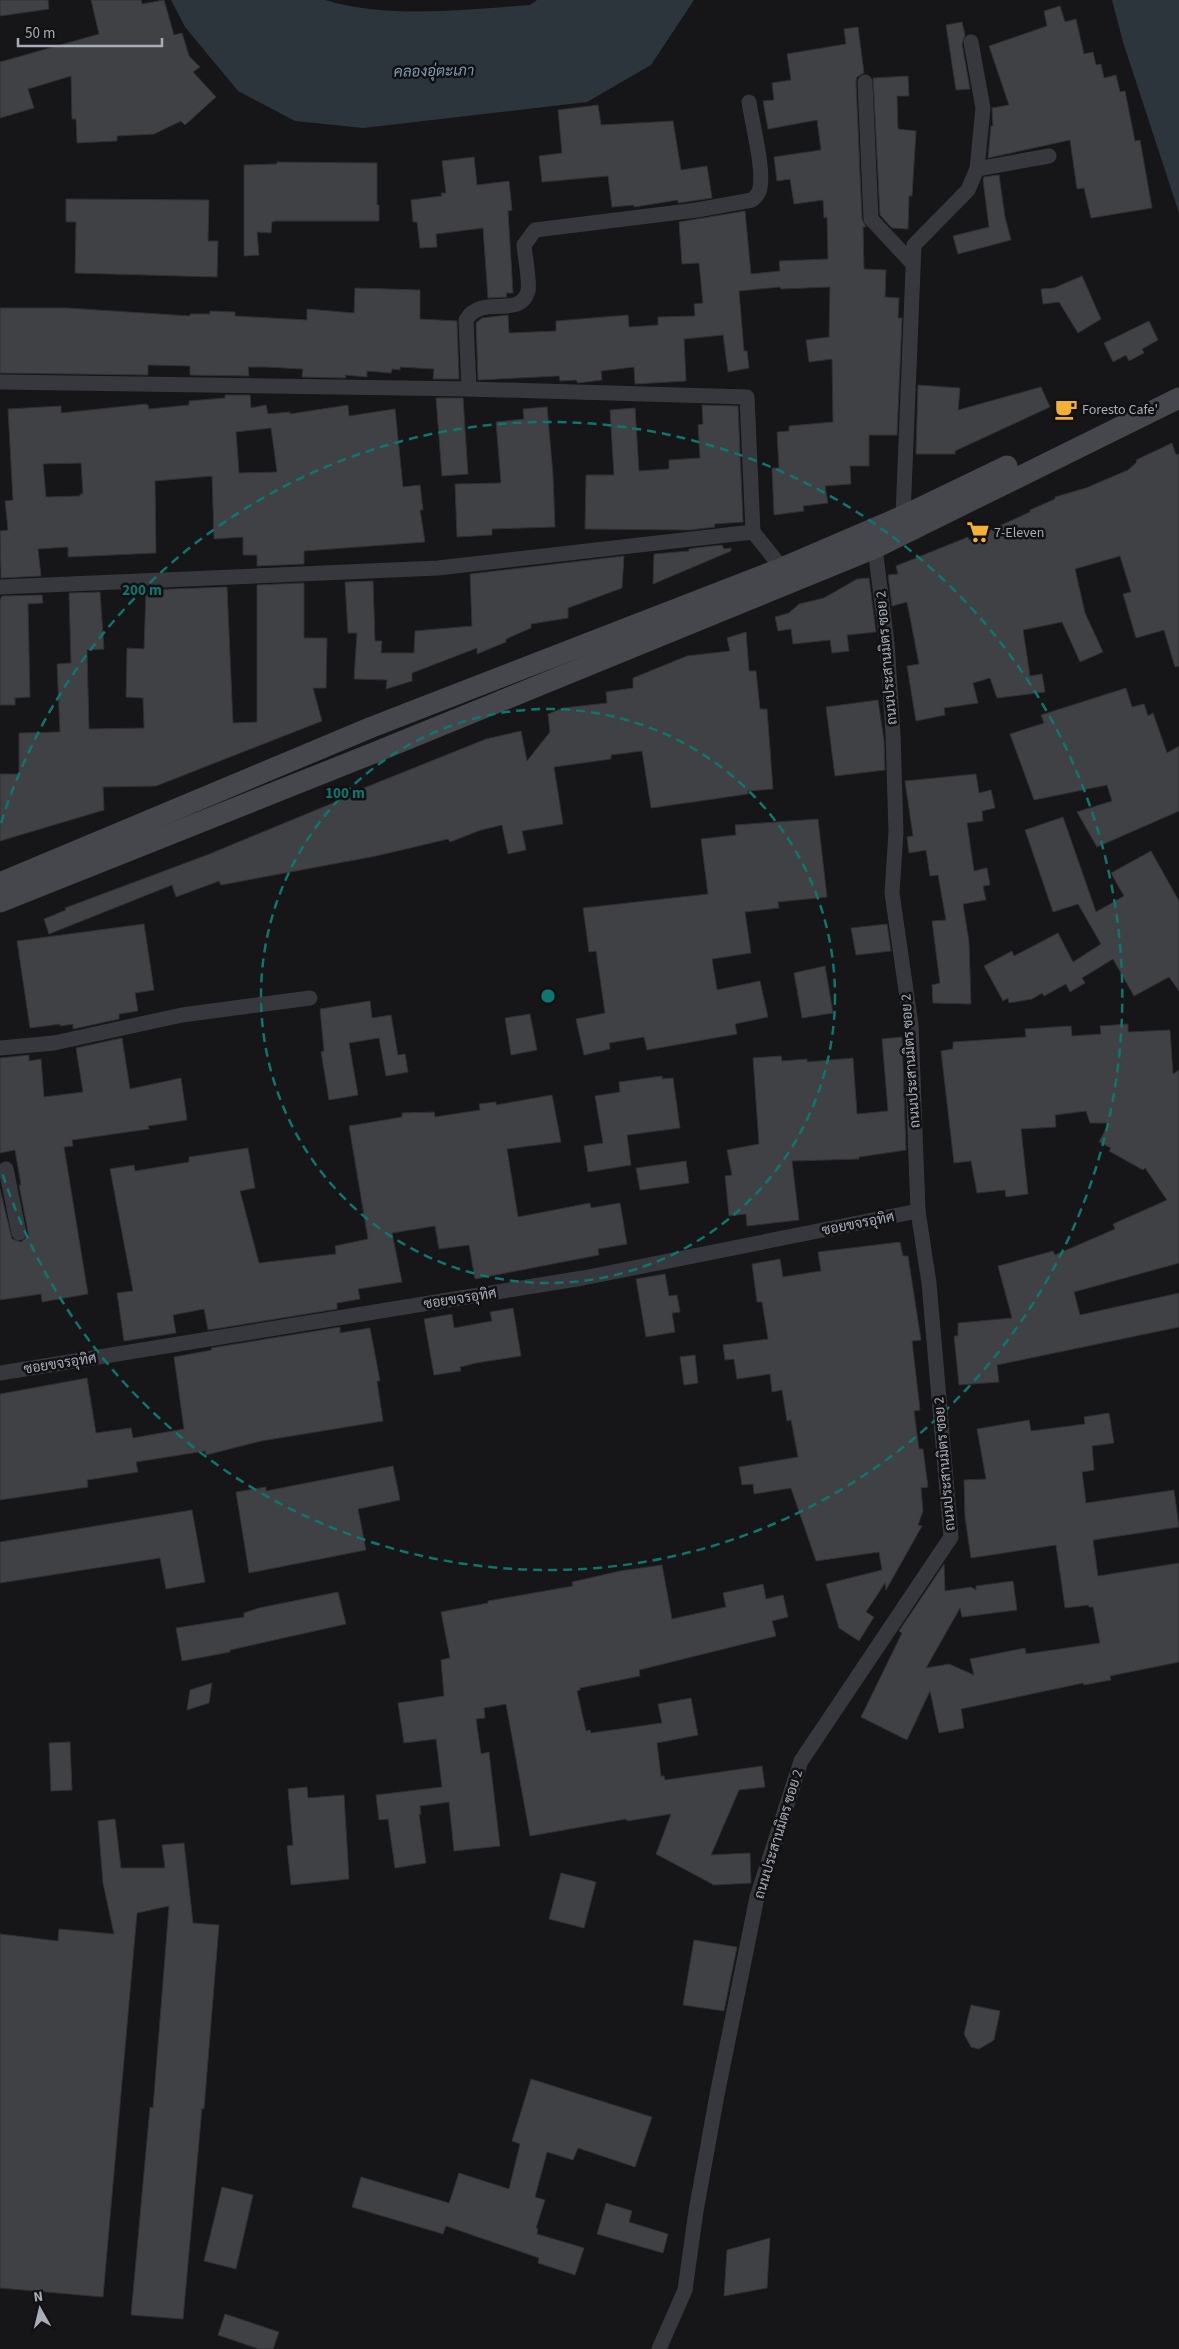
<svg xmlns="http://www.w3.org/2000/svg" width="1179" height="2349" font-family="'Source Sans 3',Sarabun,sans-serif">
  <rect width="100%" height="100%" fill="#161618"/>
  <g fill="#2c353c">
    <path d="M171 0H325C387 19 466 10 530 5L537 0H694L651 65 587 102 363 128 295 121 238 91 185 27Z"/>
    <path d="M1112 0H1179V213L1123 42Z"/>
  </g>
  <g fill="#404145" stroke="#303034" fill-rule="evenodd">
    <path d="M0 0H48L49 9 0 16Z"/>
    <path d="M91 0H141L142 4 164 0 174 35 182 33 189 56 200 67 193 72 216 97 185 125 181 121 154 134 117 136V141L77 143 76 119H72L71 76 28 89 34 108 0 118V62L99 34Z"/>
    <path d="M1060 6 1065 22 1076 19 1084 54 1093 52 1096 65 1101 64 1104 78 1116 75 1120 92 1125 91 1135 141 1140 140 1152 208 1091 218 1084 188 1077 189 1070 140 988 158 991 126H993L992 108 1009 105 989 46 1047 26 1044 11Z"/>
    <path d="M962 22 965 35 962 44 970 89 956 90 946 25Z"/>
    <path d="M858 27 864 73 857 77 856 82 862 219 866 227H863L864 269 886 270 885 297 899 298 898 318H902L897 435H869V466H850L851 484 825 486 828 503 803 506 804 511 774 515 772 468H779L777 432 789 431V426L833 422 832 359 809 362 806 340 829 337 830 287 781 289 780 287 739 291 744 351H747L749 368 728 372 723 335 684 339 686 381 635 384 634 367 601 371 602 380 578 383 576 380 560 381 559 376 478 380 476 323 482 318 508 315 509 333 556 331V321L628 315 629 327 658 325V317L695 316 694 304 703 303 699 263 682 264 679 222 745 211 751 274 780 271 779 261 828 259 827 217 824 218 823 200 794 204 790 179 777 181 774 157 821 150 817 120 768 129 763 101 774 100 772 83 791 80 787 54 846 44 844 29Z"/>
    <path d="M908 76 909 96H897L898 129 916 131 912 196H909L908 229 892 228 880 215 873 78Z"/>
    <path d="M598 105 601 125 673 121 681 170 707 166 712 198 678 203V200L634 207V205L612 207 608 176 542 182 539 156 562 153 558 110Z"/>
    <path d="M474 157 477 185 509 181 512 210 508 211 513 293H506L507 297 488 298 483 228 436 234 437 247 420 248 417 222H413L411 200 442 196 441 193H446L442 161Z"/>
    <path d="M277 162 377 163V205H379V221H276L272 222 271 233 257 232 259 255 244 256V165L277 164Z"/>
    <path d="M999 175 1005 217 1011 240 958 254 953 236 989 227 983 180 984 177Z"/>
    <path d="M66 199 209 200 208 241H218L217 277 75 273 76 222H66Z"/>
    <path d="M1082 276 1101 319 1078 333 1059 302 1043 304 1041 289 1054 288Z"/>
    <path d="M355 288 420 290V319L457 321 459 379H433L434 369 400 367V370L392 369 391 373 367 371V377L345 375 346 378 302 377 303 369 265 367H248L249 376 190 375V366L148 365V375L0 373V308H67L190 316V314H210V311L235 312V316L307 320V309L354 313Z"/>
    <path d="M1149 321 1158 340 1142 349 1144 353 1129 361 1126 355 1113 362 1104 343Z"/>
    <path d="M918 385 960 388 958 410 1041 387 1050 407 955 451V454H916Z"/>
    <path d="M225 395H250L251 408 266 405 268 414 290 412V414L348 405 349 416 395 409 403 487 420 485 423 510H420L425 542 304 551V564L257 566V555H243V537L214 539 212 476 155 481 156 553 68 557V547L38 549 41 576 1 578 0 531 8 530 5 501 13 500 8 409 61 406V413L146 404 148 405 149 409 189 405V401L225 398ZM271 428 277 472 239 473 236 432ZM81 463 83 494H80V496L46 497 43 464Z"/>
    <path d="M436 398H463L468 474 442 476Z"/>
    <path d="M702 405 738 406 743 522 714 524 715 527 689 530 585 529 586 475H614L610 410 635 408 639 471 669 469V460L700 458 698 425 703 424Z"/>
    <path d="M547 407 553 475 555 527 492 529V535L457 537 455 484 501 483 496 422 524 419 523 409Z"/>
    <path d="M1172 443 1176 455 1179 454V666L1175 667 1164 630 1136 638 1123 594 1131 592 1120 556 1075 569 1085 613 1103 652 1080 662 1062 622 1023 630 1030 676 1042 674 1045 692 997 698 990 678 973 683 978 703 944 708 945 715 916 721 907 666 919 664 914 638 907 602 892 606 888 575 898 574 896 566 968 537 969 540 1030 512V510L1055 499V497L1086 488 1128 470 1137 462 1136 460Z"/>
    <path d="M722 545 724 549 731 548V551L653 584 654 554 689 551V549L695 548Z"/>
    <path d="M624 556 622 588 568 608V618L531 624V628L506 639V642L477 654V648L412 673V681L386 689 387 680 354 679 357 633H348L345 582 373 581 375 641H382L381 653H414L415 631 472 626 470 574Z"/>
    <path d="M869 578 876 632 847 635 849 651 832 653 830 640 793 644 791 629 778 631 775 617 789 613 799 604 824 598 857 579Z"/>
    <path d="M304 583V638H327L326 688H313L322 721 156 786 103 787 104 810 0 841V774H19V733L60 732 57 664 71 663 69 593 100 592 104 649 87 650 89 729 144 728 143 698 126 697 127 648 144 649 146 590 227 587 233 723 257 722V585Z"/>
    <path d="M42 595 43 603 28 604 30 697 15 698V705H0V600L2 596Z"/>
    <path d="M746 632 749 671H756L760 709H767L773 789 748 791V794L651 808 642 751 611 755V759L554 767 563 824 522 831 526 850 508 854 502 825 481 830 450 842 448 839 376 856 221 885 219 881 176 897 172 885 49 934 44 919 66 910 65 908 207 855 350 796 349 794 486 739 521 731 527 761 550 732 548 714 563 708 607 703 606 692 633 688V678L687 656 730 651 727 638Z"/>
    <path d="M1126 688 1132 707 1144 704 1148 716 1153 713 1167 753 1179 746V811L1097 847 1077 812 1112 801 1107 785 1034 800 1010 734 1044 723 1041 715Z"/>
    <path d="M878 700 884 741 885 770 835 776 826 707Z"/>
    <path d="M976 774 979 793 991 790 995 808 982 811 983 821 967 823 974 871 987 868 990 885 983 886 986 900 963 904 969 942 971 1004 933 1003 932 985 940 983 932 921 946 920 938 875 930 876 926 850 909 853 907 837 913 836 905 781Z"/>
    <path d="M1063 817 1096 912 1124 896 1111 873 1151 851 1179 901V991L1169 977 1134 996 1113 959 1082 978 1085 983 1070 992 1066 984 1044 996 1042 993 1032 999 1009 1003 1008 998 1003 1001 984 966 1012 951 1014 956 1058 933 1073 962 1101 944 1078 904 1053 912 1025 830Z"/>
    <path d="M818 819 827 897 778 902 779 908 745 912 751 953 712 959 717 990 760 981 768 1017 735 1024 737 1034 647 1050 644 1037 609 1043 610 1049 584 1055 576 1019 605 1013 596 951 589 952 583 908 708 894 701 839 736 835 735 825Z"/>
    <path d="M144 924 154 990 135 993 138 1011 119 1014V1019L73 1029V1024L60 1026V1024L30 1028 17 941Z"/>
    <path d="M887 924 891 951 856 955 851 928Z"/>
    <path d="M825 966 833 1013 802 1018 794 973Z"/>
    <path d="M370 1001 372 1018 391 1015 398 1055 405 1054 408 1072 386 1076 379 1038 349 1043 358 1095 329 1100 321 1052 324 1051 320 1009Z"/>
    <path d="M530 1014 537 1050 511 1055 505 1018Z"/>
    <path d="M1128 1024V1032L1170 1030 1173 1074 1179 1070V1263L1074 1292 1080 1315 1179 1293V1327L997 1365 999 1382 959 1385 954 1336H958V1323L1012 1318 998 1266 1053 1251 1055 1255 1115 1229 1113 1224 1167 1200 1145 1168 1143 1170 1109 1151 1111 1148 1099 1142 1109 1123H1090L1086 1111 1055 1115 1056 1127 1021 1129 1028 1194 1006 1197 1005 1190 977 1193 971 1161 954 1163 941 1051 953 1049V1042L1026 1037 1025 1029 1071 1026 1072 1036 1101 1034 1100 1026Z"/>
    <path d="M902 1037 906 1150 859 1157V1159L792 1161 799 1220 747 1226 746 1214 729 1216 725 1176 732 1175 727 1150 759 1144 753 1058 781 1056 782 1061 807 1059V1062L853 1058 857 1114 888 1111 882 1039Z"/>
    <path d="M122 1038 130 1089 181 1078 187 1120 148 1126 149 1129 72 1140 73 1146 64 1147 88 1294 42 1302 41 1294 0 1300V1189L12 1239 21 1242 28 1236V1232L19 1185H21L15 1150 0 1153V1058L29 1055V1061L41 1059 44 1097 83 1092 76 1048Z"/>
    <path d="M662 1076V1079L673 1078 680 1128 627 1135 631 1165 588 1172 584 1146 603 1143 595 1096 620 1092 619 1082Z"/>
    <path d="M552 1095 561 1142 507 1149 518 1217 590 1203 591 1208 620 1203 627 1244 598 1249 599 1255 475 1279 469 1245 439 1249 435 1226 392 1233 402 1282 358 1289 360 1299 337 1303V1309L208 1330 204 1309 173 1315 176 1333 124 1341 117 1293 133 1291 110 1169 134 1165 135 1171 189 1162V1157L248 1148 255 1188 240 1191 259 1263 336 1254 335 1246 368 1239 349 1126 402 1117V1113L434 1112 435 1117 480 1110 479 1104 496 1102V1105Z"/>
    <path d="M686 1161 689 1183 640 1190 636 1168Z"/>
    <path d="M900 1242 903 1256H908L921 1340 912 1341 920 1410 914 1411 919 1449H923L928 1487 921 1488 923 1511 918 1525 922 1526 886 1590 885 1583 866 1612 874 1617 859 1641 839 1628 826 1584 882 1570 879 1552 816 1561 791 1488 754 1494 753 1484 742 1485 739 1467 798 1457 791 1420 787 1421 782 1390 772 1392 770 1374 737 1379 734 1359 725 1360 723 1345 768 1339 762 1302H757L752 1264 780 1259 783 1277 821 1271 818 1252Z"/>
    <path d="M665 1274 669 1296 677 1295 680 1312 672 1313 675 1332 646 1337 636 1279Z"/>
    <path d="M513 1308 521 1356 476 1363 460 1367 461 1371 434 1375 424 1319 452 1314 454 1328 492 1321 490 1312Z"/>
    <path d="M340 1327V1333L370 1328 380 1381H377L383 1421 261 1441 206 1455 205 1451 136 1462 138 1472 87 1480 88 1487 0 1500V1394L87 1378 96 1433 131 1428 133 1438 184 1429 174 1357 212 1350 211 1348Z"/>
    <path d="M695 1355 698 1383 684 1385 680 1357Z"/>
    <path d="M1109 1413 1114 1443 1092 1446 1094 1470 1082 1472 1086 1503 1174 1490 1179 1527 1093 1540 1098 1576 1179 1563V1662L1110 1676 1111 1680 1084 1685 1083 1683 961 1709 964 1728 939 1733 930 1691 907 1740 861 1717 902 1633 899 1631 944 1564 945 1591 971 1587 976 1590V1586L1013 1581 1017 1610 962 1617 960 1608 926 1668 949 1664 974 1675 970 1659 1025 1648 1026 1654 1100 1643 1093 1607H1089L1088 1605 1065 1608 1056 1545 971 1558 965 1517 964 1480 986 1479 977 1429 1029 1420 1031 1431 1085 1424 1084 1417Z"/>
    <path d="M393 1466 400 1500 358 1509 366 1550 249 1573 236 1492 266 1487V1491Z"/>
    <path d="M192 1510 205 1582 166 1589 160 1558 0 1583V1542Z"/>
    <path d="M662 1565 672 1619 726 1607 723 1593 763 1584 766 1599 783 1595 788 1617 772 1621 776 1636 639 1670 640 1676 580 1688V1690L577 1691 586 1731 590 1730 591 1733 662 1723 658 1704 691 1698 698 1735 657 1743 661 1776H664L665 1780 762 1766 765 1787 739 1790 711 1855 750 1853 751 1883 714 1885 656 1854 671 1814 627 1821 626 1819 530 1836 506 1704 484 1708 485 1718 476 1719 481 1754 489 1752 500 1846 454 1851 449 1802 420 1806 421 1814H419L426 1863 395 1868 388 1819 379 1820 376 1795 442 1787 436 1739 404 1743 398 1703 444 1696 441 1660 450 1658 441 1612 488 1603V1601L573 1586 572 1582 620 1571Z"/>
    <path d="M338 1592 346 1624 230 1650V1652L182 1661 176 1628 244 1617V1613L259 1608Z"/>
    <path d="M212 1683 209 1703 187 1710 190 1690Z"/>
    <path d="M70 1742 72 1790 51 1791 49 1743Z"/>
    <path d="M307 1787 308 1798 344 1795 349 1879 291 1885 287 1846 293 1845 288 1789Z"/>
    <path d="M115 1819 121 1868H165L162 1845 184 1843 193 1923 219 1925 204 2109 202 2108 183 2319 131 2315 150 2107 153 2108 169 1906 137 1913 103 2297 0 2288V1934L58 1941 59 1929 114 1934 103 1883 98 1821Z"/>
    <path d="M561 1873 596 1882 584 1928 549 1919Z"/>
    <path d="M694 1940 737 1947 724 2011 683 2005Z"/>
    <path d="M971 2005 1000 2011 994 2040 979 2049 971 2047 964 2034Z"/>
    <path d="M531 2079 652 2117 635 2167 578 2148 573 2160 547 2152 535 2197 545 2200 536 2228 538 2229 537 2234 584 2248 575 2275 538 2263 539 2258 446 2226 443 2234 352 2207 361 2177 449 2203 459 2173 509 2189 520 2144 512 2141Z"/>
    <path d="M222 2187 253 2195 236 2269 204 2261Z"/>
    <path d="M606 2203 632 2211 629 2222 668 2234 663 2253 597 2234Z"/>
    <path d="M770 2238 767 2288 724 2296 727 2250Z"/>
    <path d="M225 2314 279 2332 273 2349H259L218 2335Z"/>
  </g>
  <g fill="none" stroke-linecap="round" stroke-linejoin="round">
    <g stroke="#37383d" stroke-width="15">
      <path d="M865 82 871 219 913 264"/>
      <path d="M977 169 1049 156"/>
      <path d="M0 382 469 389 747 397 753 532"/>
      <path d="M469 389 466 320C482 293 520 320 528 291 530 281 525 257 524 245L535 230 697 210 752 200C756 197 759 194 760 188 764 168 752 123 749 102"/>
      <path d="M903 516 914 245 968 190 977 169 983 108 971 42"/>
      <path d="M0 587 438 568 753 532 782 568"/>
      <path d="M0 1048 54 1043 182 1015 310 998"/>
      <path d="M6 1169 19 1233"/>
      <path d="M0 1373 583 1278 918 1211"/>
      <path d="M659 2349 685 2290 696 2211 717 2095 757 1897 801 1761 951 1537 929 1283 918 1211 911 1025 892 893 896 832 893 734 887 643 875 548"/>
    </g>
    <g stroke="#45474d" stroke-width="21">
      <path d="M0 883 372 727 782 568 903 516 1007 466"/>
      <path d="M0 902 376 752 875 548 1179 398"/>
    </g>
  </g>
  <g fill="none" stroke="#0f766e" stroke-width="2.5" stroke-dasharray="9 6">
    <circle cx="548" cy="996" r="287"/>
    <path d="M1 823A574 574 0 1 1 1 1169"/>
  </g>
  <defs>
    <symbol id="cafe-bare" viewBox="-9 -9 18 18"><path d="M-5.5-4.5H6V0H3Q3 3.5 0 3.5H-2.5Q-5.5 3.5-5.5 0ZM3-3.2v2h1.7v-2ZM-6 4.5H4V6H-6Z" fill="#f2b134" stroke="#111113" stroke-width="2.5" paint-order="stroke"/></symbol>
    <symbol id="supermarket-bare" viewBox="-9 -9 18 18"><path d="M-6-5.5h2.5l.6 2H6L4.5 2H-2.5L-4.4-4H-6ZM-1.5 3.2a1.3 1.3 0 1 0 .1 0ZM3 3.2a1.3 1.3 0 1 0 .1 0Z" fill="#f2b134" stroke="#111113" stroke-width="2.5" paint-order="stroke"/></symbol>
  </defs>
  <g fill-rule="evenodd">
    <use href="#cafe-bare" x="1050" y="393" width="32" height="32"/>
    <use href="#supermarket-bare" x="962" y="516" width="32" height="32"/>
  </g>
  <g text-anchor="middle" stroke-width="5" stroke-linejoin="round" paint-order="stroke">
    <g font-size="14" fill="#a8adb8" stroke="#111113" text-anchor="start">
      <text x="1082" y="414">Foresto Cafe'</text>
      <text x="994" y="537">7-Eleven</text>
    </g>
    <g font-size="14" fill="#a8adb8" stroke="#111113">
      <text transform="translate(886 658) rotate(-95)" y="5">ถนนประสานมิตร ซอย 2</text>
      <text transform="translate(910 1061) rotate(-94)" y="5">ถนนประสานมิตร ซอย 2</text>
      <text transform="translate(858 1223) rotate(-11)" y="5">ซอยขจรอุทิศ</text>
      <text transform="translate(460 1298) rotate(-9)" y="5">ซอยขจรอุทิศ</text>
      <text transform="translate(60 1363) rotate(-9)" y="5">ซอยขจรอุทิศ</text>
      <text transform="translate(944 1464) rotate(-95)" y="5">ถนนประสานมิตร ซอย 2</text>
      <text transform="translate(778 1834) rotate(-73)" y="5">ถนนประสานมิตร ซอย 2</text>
    </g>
    <g font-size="15" font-style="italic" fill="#7f9bb3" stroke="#111113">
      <text transform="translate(434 71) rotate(-1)" y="5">คลองอุ่ตะเภา</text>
    </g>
  </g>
  <circle cx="548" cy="996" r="8" fill="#0f766e" stroke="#111113" stroke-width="2.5"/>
  <g font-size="15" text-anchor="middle" font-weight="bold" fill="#0f766e" stroke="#111113" stroke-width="5" stroke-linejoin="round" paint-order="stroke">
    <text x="142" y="595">200 m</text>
    <text x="345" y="798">100 m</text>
  </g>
  <g transform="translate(40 2309) rotate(352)" stroke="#111113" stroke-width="4" paint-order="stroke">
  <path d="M0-4L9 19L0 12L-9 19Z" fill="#a8adb8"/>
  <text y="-8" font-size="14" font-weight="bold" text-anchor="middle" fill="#a8adb8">N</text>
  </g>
  <path d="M18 38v8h144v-8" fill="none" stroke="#a8adb8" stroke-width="2.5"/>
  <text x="25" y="38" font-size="15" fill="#a8adb8" stroke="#111113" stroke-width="4" paint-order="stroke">50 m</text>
</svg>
